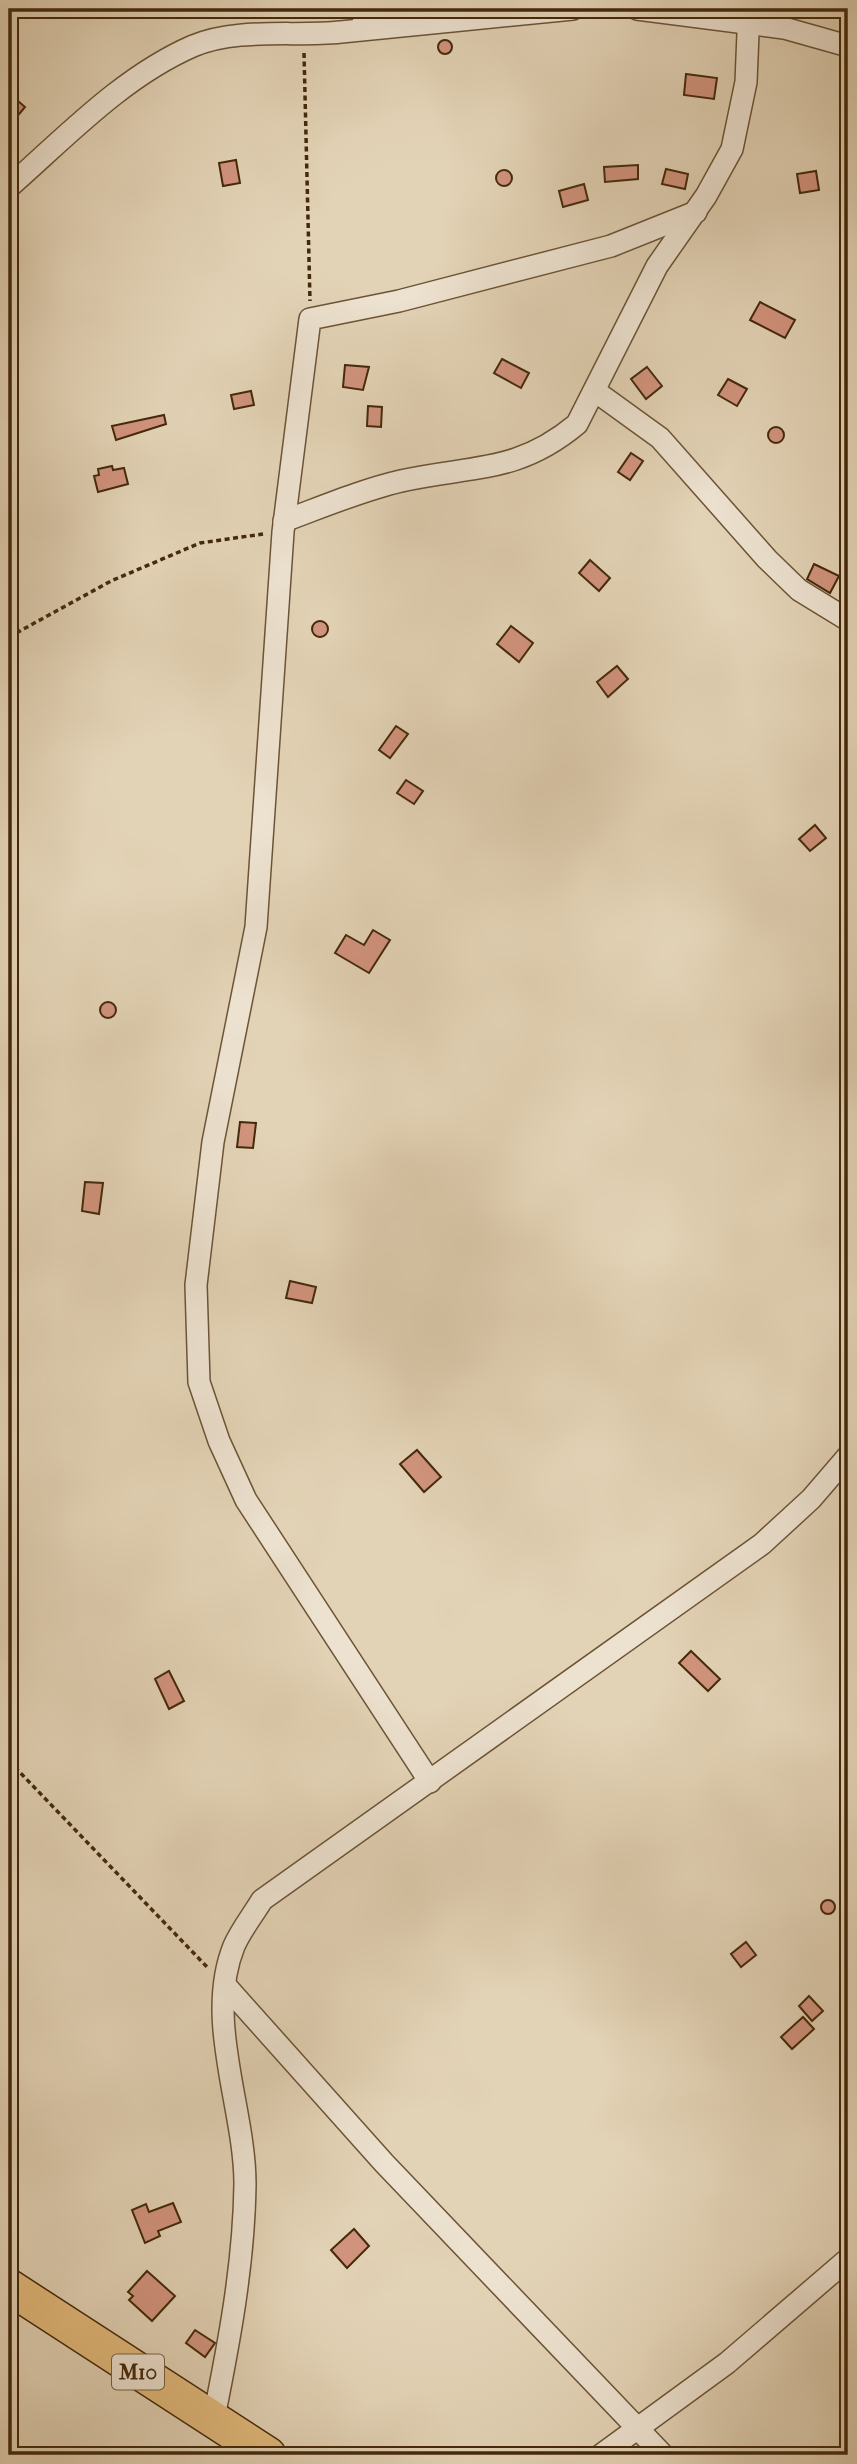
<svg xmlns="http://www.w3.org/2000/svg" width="857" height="2464" font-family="'IM FELL French Canon',serif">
  <rect width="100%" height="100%" fill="#e3d3b6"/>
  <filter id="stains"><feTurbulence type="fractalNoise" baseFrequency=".00286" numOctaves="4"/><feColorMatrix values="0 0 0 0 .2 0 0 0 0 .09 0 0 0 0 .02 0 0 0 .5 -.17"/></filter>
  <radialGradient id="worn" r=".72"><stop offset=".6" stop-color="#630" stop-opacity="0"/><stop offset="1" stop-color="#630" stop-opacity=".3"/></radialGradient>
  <g fill="#d2947e" stroke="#43290a" stroke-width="2">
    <circle cx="445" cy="47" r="7"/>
    <path d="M686 74 717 78 714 99 684 95Z"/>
    <path d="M9 93 25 107 9 126Z"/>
    <path d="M236 160 240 183 223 186 219 163Z"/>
    <path d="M638 165V179L605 182 604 167Z"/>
    <path d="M666 169 688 174 685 189 662 184Z"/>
    <circle cx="504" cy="178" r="8"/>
    <path d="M816 171 819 190 800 193 797 174Z"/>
    <path d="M584 184 588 200 563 207 559 191Z"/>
    <path d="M760 302 795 320 785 338 750 320Z"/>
    <path d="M502 359 529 373 521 388 494 373Z"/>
    <path d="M345 365 369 367 363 390 343 387Z"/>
    <path d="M647 367 662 386 646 399 631 379Z"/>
    <path d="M728 379 747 389 737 406 718 395Z"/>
    <path d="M251 391 254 405 234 409 231 395Z"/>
    <path d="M368 406 382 407 381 427 367 426Z"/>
    <path d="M164 415 166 424 116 440 112 426Z"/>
    <circle cx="776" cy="435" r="8"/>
    <path d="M631 453 643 461 630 480 618 472Z"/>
    <path d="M112 466 113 470 124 468 128 484 98 492 94 476 99 475 98 469Z"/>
    <path d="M590 560 610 578 599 591 579 573Z"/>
    <path d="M814 564 839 576 830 593 807 579Z"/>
    <circle cx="320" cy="629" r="8"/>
    <path d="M511 626 533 643 519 662 497 644Z"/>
    <path d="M617 666 628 679 608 697 597 682Z"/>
    <path d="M396 726 408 734 390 758 379 750Z"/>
    <path d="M406 780 423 791 414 804 397 793Z"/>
    <path d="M815 825 826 838 810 851 799 839Z"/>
    <path d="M373 930 390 940 369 973 335 953 346 935 364 945Z"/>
    <circle cx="108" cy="1010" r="8"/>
    <path d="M240 1122 256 1123 253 1148 237 1147Z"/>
    <path d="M85 1182 103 1183 99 1214 82 1211Z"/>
    <path d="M290 1281 316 1287 312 1303 286 1298Z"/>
    <path d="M417 1450 441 1477 424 1492 400 1464Z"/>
    <path d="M691 1651 720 1679 708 1691 679 1663Z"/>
    <path d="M169 1671 184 1701 169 1709 155 1679Z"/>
    <circle cx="828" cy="1907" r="7"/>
    <path d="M746 1942 756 1955 741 1967 731 1954Z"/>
    <path d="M809 1996 823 2011 812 2021 799 2006Z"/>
    <path d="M803 2017 814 2029 792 2049 781 2037Z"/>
    <path d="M173 2203 181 2222 158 2231 160 2236 145 2243 132 2210 146 2204 149 2212Z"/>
    <path d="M354 2229 369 2246 347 2268 331 2250Z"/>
    <path d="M147 2271 175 2296 152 2321 129 2300 133 2296 128 2292Z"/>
    <path d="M195 2330 215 2343 205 2357 186 2343Z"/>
  </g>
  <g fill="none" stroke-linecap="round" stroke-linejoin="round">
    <defs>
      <g id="street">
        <path d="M637 9 784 28 848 46"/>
        <path d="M363 23 397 9"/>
        <path d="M9 187C66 137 122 77 193 46 238 27 294 37 341 32 418 25 496 16 573 9"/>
        <path d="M595 391 660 438 767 559 799 590 848 620"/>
        <path d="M284 521C322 507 362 490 401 481 472 465 517 474 577 424L657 266 706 196 732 149 746 82 749 9"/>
        <path d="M430 1782 246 1500 219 1441 199 1382 196 1285 213 1142 256 927 283 532 310 319 399 301 611 246 696 212"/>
        <path d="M225 1985 384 2163 663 2455"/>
        <path d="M213 2422C229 2343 244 2264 245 2184 245 2108 204 2020 234 1946 241 1930 253 1915 262 1900L762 1544 811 1499 848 1456"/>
        <path d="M601 2455 727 2363 848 2259"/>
      </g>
      <path id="primary" d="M9 2287 268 2455"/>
    </defs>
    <use href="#street" stroke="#6b5435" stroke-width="24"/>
    <use href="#primary" stroke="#43290a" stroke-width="38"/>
    <g stroke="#43290a" stroke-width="3.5" stroke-dasharray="5 3.5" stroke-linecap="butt">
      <path d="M304 53 310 301"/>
      <path d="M9 637 111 581 200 543 263 534"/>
      <path d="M9 1761 208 1968"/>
    </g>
    <use href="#street" stroke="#ede2d0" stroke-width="21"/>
    <use href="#primary" stroke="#e2ba7b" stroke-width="35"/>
  </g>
  <g text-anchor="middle" stroke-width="5" stroke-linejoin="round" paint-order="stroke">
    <rect fill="#ede2d0" stroke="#766045" stroke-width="2" x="112" y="2354.5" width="52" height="35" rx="5"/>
    <g font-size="21" font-weight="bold" fill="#43290a">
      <text x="138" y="2379">M10</text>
    </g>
  </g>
  <rect width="857" height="2464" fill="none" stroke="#e3d3b6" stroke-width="35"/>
  <rect x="10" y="10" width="836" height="2443" fill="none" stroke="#43290a" stroke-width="3.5"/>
  <rect x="18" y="18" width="822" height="2429" fill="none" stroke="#43290a" stroke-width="2"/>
  <rect width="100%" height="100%" filter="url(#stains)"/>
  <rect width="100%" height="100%" fill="url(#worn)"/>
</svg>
